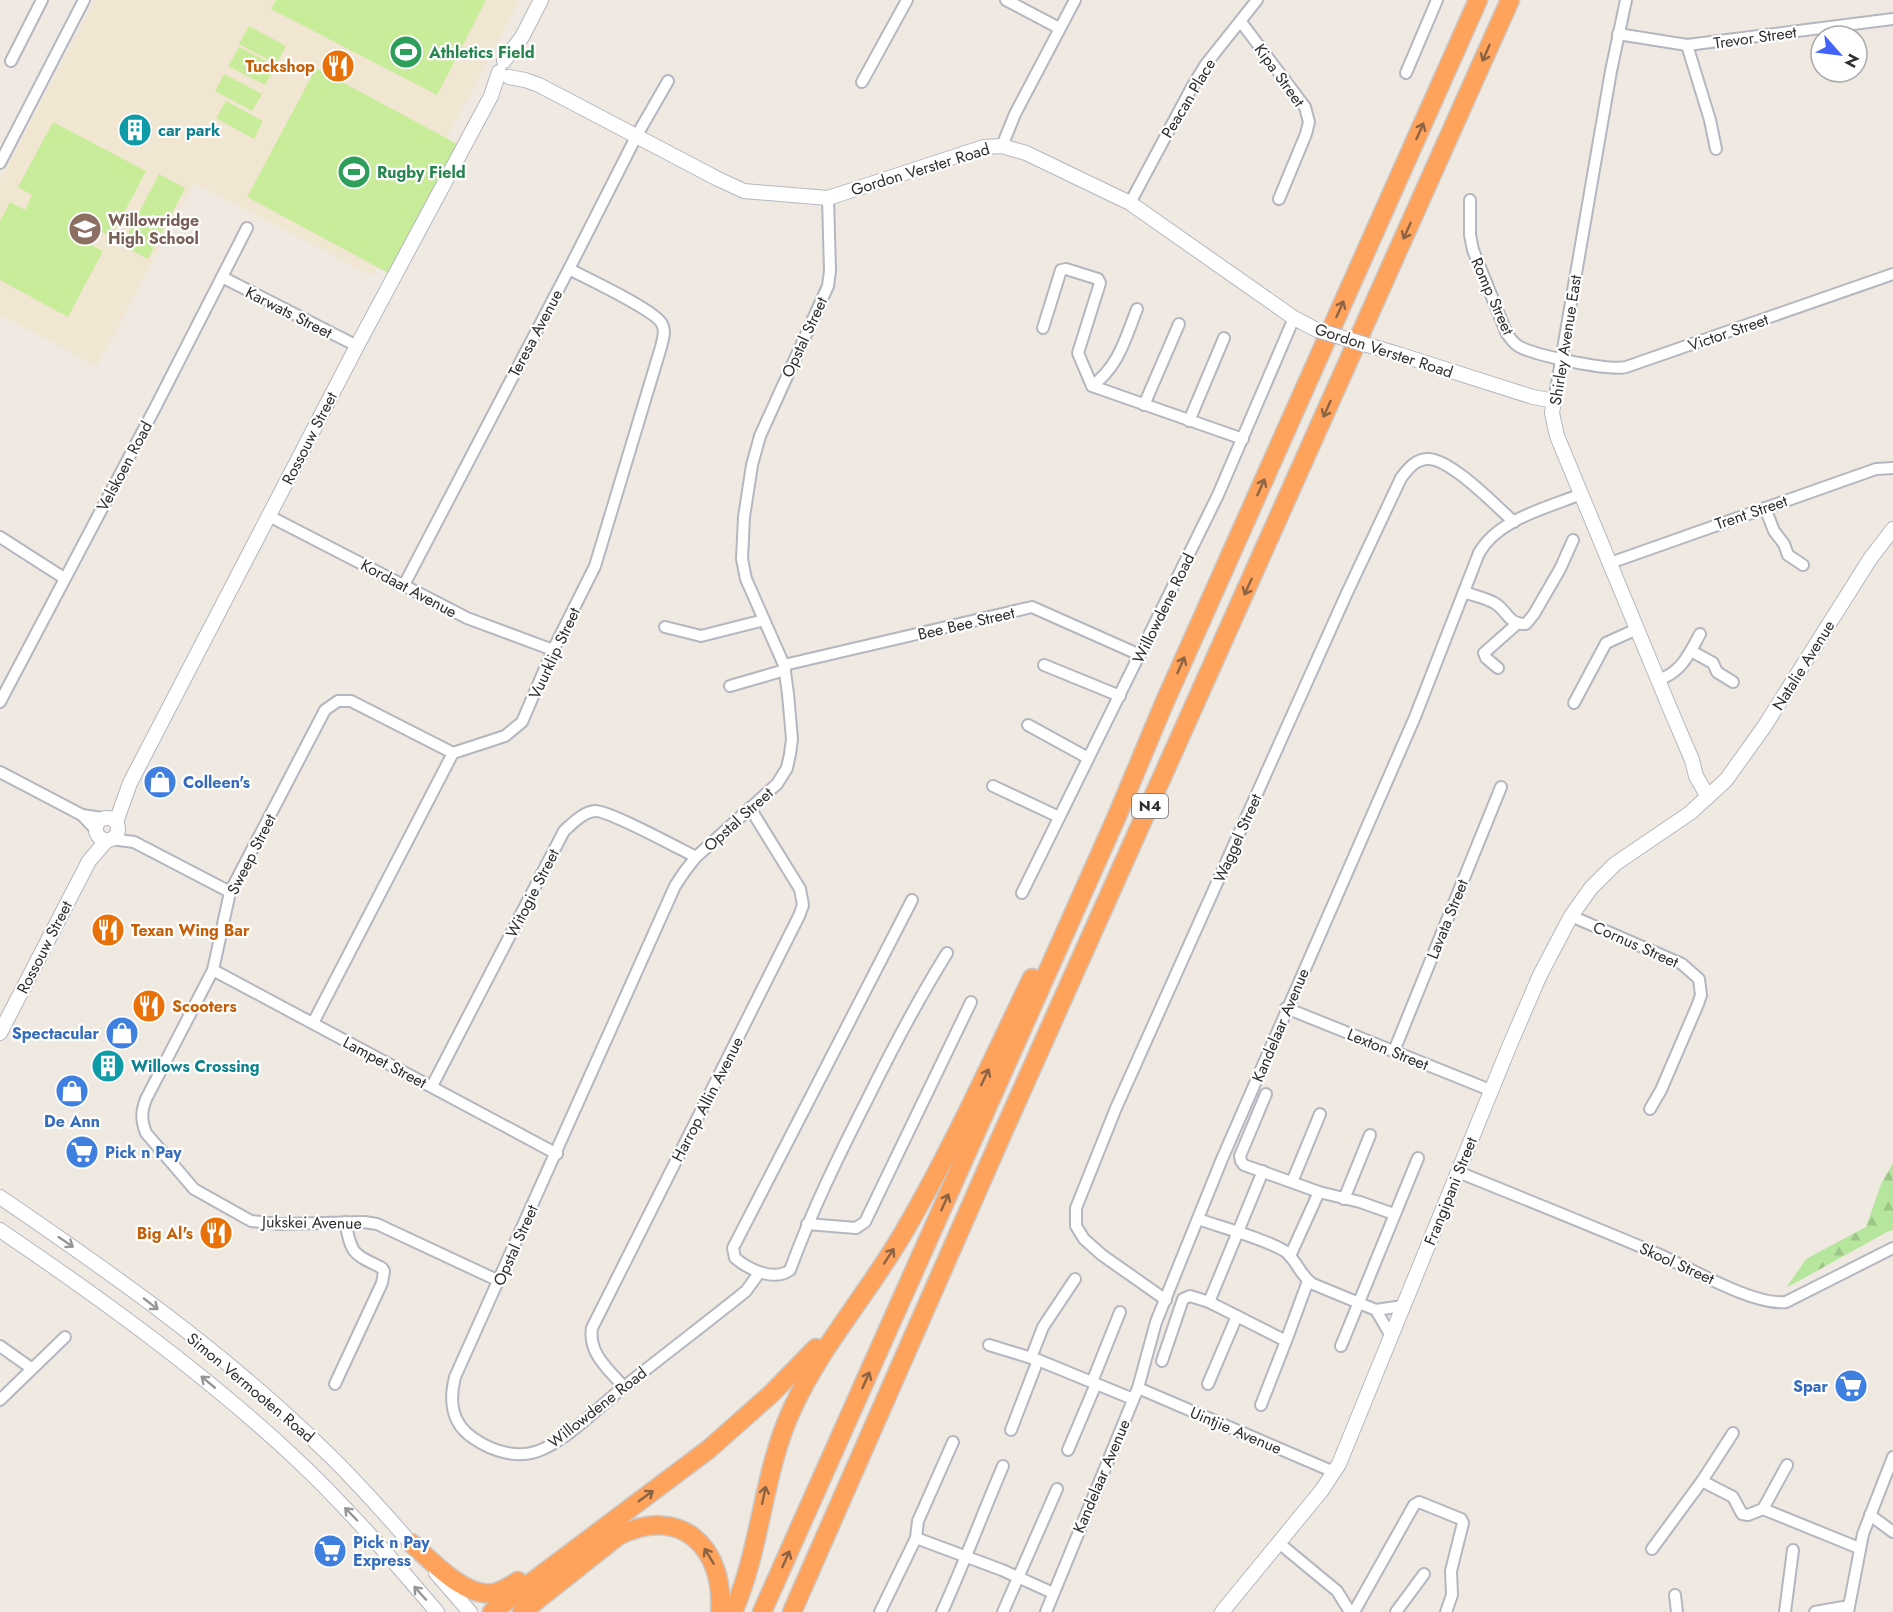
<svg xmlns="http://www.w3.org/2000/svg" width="1893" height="1612" font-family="Jost,sans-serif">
  <defs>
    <pattern id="forest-firs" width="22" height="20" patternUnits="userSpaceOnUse" patternTransform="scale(1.5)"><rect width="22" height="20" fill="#b6e59e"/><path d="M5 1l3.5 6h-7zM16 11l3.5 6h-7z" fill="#9dc588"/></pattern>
  </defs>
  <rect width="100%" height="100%" fill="#efe9e1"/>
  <path fill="#f0e6d1" d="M95 0H520L373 276 194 183 97 366 0 315V180Z"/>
  <path fill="url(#forest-firs)" d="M1893 1163V1230L1887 1232 1786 1288 1806 1259 1866 1227 1881 1184Z"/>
  <g fill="#c9ec9a">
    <path d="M276 0H486L437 95 271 9Z"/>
    <path d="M249 26 286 46 276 64 239 44Z"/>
    <path d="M239 47 276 66 265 85 228 66Z"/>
    <path d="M316 68 461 146 392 275 247 197Z"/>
    <path d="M224 74 262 94 252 111 215 91Z"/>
    <path d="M226 101 263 121 254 139 216 118Z"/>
    <path d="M53 122 146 171 111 237 91 226 83 241 103 251 68 317 0 280V221L10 202 25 210 32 195 18 187Z"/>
    <path d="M159 174 185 188 148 259 122 245Z"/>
  </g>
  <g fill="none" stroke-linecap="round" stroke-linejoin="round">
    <defs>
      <g id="street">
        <path d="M1006 0 1059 28"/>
        <path d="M1241 22 1305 107 1309 122 1306 134 1279 199"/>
        <path d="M1618 34 1687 45 1893 19"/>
        <path d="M1687 45 1710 120 1716 149"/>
        <path d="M11 61 42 0"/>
        <path d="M1406 73 1437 0"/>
        <path d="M862 82 907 0"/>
        <path d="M1002 146 1015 114 1075 0"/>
        <path d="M0 163 84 0"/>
        <path d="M1470 200V235L1473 250 1507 334C1511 339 1514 344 1520 347 1538 356 1608 371 1626 367L1893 274"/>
        <path d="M1130 203 1192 87 1206 64 1257 0"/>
        <path d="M222 277 357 346"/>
        <path d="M1043 328 1061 270 1066 269 1098 279 1100 283 1078 353 1092 386 1243 439"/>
        <path d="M1092 386C1119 366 1125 339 1137 309"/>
        <path d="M1554 401 1611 71 1626 0"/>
        <path d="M1144 405 1179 324"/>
        <path d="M1189 421 1224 338"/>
        <path d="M1765 508 1774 531 1784 544 1788 555 1803 565"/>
        <path d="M269 516 467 618 553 650"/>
        <path d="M0 537 64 578"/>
        <path d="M1610 563 1876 469 1893 468"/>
        <path d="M404 585 569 269 637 135 668 81"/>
        <path d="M1464 592C1474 596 1487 598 1496 604 1507 611 1509 625 1526 624L1534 614 1560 569 1573 540"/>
        <path d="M665 627 701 636 764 620"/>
        <path d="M1691 651 1713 663 1717 672 1733 682"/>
        <path d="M784 665 1032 607 1140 655"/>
        <path d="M1044 665 1120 696"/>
        <path d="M1498 668 1486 658 1484 653 1518 623"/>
        <path d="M1658 680C1682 672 1689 654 1700 634"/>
        <path d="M730 686 785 670"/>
        <path d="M0 702 155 408 247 228"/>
        <path d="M1574 703 1606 643 1637 629"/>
        <path d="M1028 725 1088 758"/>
        <path d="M453 753 351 701H338L325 710 230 892 213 970 146 1099C141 1112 141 1120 146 1133L194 1189 251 1221 279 1224 364 1222 377 1224 499 1281"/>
        <path d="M0 772 82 815 102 818"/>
        <path d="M993 786 1059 817"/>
        <path d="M82 815 95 829"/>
        <path d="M111 839 134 842 230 892"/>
        <path d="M1022 893 1218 495 1294 318"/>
        <path d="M912 900 733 1248 735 1258C748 1269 774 1282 790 1270 812 1210 839 1155 868 1098 892 1049 918 1000 947 953"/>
        <path d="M1571 916 1682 964 1699 979 1701 995 1698 1004 1661 1090 1650 1109"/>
        <path d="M213 970 557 1154"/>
        <path d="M1286 1008 1490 1090"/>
        <path d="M313 1023 453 753 505 736 522 722 553 650 595 566 661 347C663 339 666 331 662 324 655 310 586 278 569 269"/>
        <path d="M1394 1051 1501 787"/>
        <path d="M432 1086 564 831C573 823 583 812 595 811 608 810 680 849 696 857"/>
        <path d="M1266 1094 1240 1156 1241 1161 1244 1165 1319 1192 1360 1202 1394 1214"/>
        <path d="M1458 1172C1525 1199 1592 1226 1658 1254 1690 1268 1754 1306 1786 1302L1893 1248"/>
        <path d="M1292 1182 1320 1114"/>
        <path d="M1344 1199 1370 1135"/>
        <path d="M1198 1219C1220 1227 1269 1240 1286 1252 1297 1261 1301 1277 1313 1284L1376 1310 1403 1306"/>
        <path d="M807 1224 856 1228 865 1222 971 1002"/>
        <path d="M1290 1256 1319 1192"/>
        <path d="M759 1273 746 1291C704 1325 661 1357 619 1391 597 1409 568 1438 543 1449 520 1460 493 1452 473 1438 451 1423 449 1401 455 1377L675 886 685 871 696 857 777 784 787 768 790 754 792 739 788 694 784 665 746 579 742 559 744 517 752 465 760 436 828 286 830 271 828 198"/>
        <path d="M1166 1300 1102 1255 1084 1239 1076 1226V1208L1116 1108 1346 595 1401 478C1408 469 1414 460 1427 459 1449 457 1496 506 1514 522"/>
        <path d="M1209 1302 1286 1341 1261 1405"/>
        <path d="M1376 1310 1391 1336"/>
        <path d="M1286 1341 1308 1281"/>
        <path d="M989 1345 1038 1360 1133 1399"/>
        <path d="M0 1346 31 1368"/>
        <path d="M1341 1346 1418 1158"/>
        <path d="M1031 1358 1043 1327 1075 1279"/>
        <path d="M1162 1361 1183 1299 1190 1296 1209 1302 1263 1171"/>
        <path d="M1092 1382 1120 1312"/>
        <path d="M335 1384 382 1283 384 1271 382 1268C352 1253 352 1255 345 1222"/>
        <path d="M1208 1384 1237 1316"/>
        <path d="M624 1387C608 1369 588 1353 592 1328L799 916 803 905 800 889 750 808"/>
        <path d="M1138 1388 1334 1472"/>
        <path d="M0 1400 65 1337"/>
        <path d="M1011 1430 1038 1360"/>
        <path d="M1733 1433 1702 1481 1733 1497 1742 1514 1748 1515 1763 1509"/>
        <path d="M1068 1450 1096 1384"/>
        <path d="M1787 1465 1763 1509 1859 1548"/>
        <path d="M1870 1515 1893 1532"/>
        <path d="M916 1538 918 1521 953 1442"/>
        <path d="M1279 1543 1337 1591 1350 1612"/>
        <path d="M1652 1549 1702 1481"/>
        <path d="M1675 1595 1677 1612"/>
        <path d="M880 1612 916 1538 1002 1570 1053 1593"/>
        <path d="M942 1612C964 1564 982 1515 1003 1466"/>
        <path d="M1003 1612 1057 1489"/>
        <path d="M1046 1612 1138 1388 1156 1322 1222 1159 1415 717 1479 553C1498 519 1547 508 1581 494"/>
        <path d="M1354 1612 1414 1505 1419 1502 1461 1519 1463 1523 1451 1571 1452 1595 1446 1612"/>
        <path d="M1396 1612 1424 1574"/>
        <path d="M1785 1612 1793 1550"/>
        <path d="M1815 1612 1849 1606"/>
        <path d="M1848 1612 1863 1534 1893 1457"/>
      </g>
      <g id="secondary">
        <path d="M504 61 522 37 541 0"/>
        <path d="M509 77 525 80 539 85 718 179 744 191 828 198 984 147 1002 146 1026 153 1130 203 1294 318 1317 330"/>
        <path d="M1401 355 1533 397 1554 401 1552 413 1557 436 1671 711 1692 760 1696 776 1708 797"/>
        <circle cx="107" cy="829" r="11"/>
        <path d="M116 822 130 783 357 346 491 96 499 72"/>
        <path d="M0 1033 89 861 107 840"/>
        <path d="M0 1197C113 1274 225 1353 323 1449 356 1480 386 1515 416 1549"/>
        <path d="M0 1230C103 1300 204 1373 295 1458 346 1506 392 1559 437 1612"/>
        <path d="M436 1573 470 1612"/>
        <path d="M1222 1612 1322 1490 1339 1464 1509 1047 1540 975 1571 916 1591 888 1615 864 1690 813 1726 780 1764 727 1870 559 1893 529"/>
      </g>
      <g id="highway">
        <path d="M411 1543C431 1560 465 1598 493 1593 503 1591 510 1586 518 1581"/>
        <path d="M492 1612 709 1449 771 1394 816 1348"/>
        <path d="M522 1612 618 1536C681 1504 725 1548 720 1612"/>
        <path d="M733 1612C762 1546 762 1473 793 1407 823 1343 870 1291 905 1230 952 1149 991 1063 1032 978"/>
        <path d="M762 1612 1117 816 1163 706 1478 0"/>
        <path d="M792 1612 1004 1130 1510 0"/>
      </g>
    </defs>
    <use href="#street" stroke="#b4b7c1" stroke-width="14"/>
    <use href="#secondary" stroke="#b4b7c1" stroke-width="16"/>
    <use href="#highway" stroke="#c9c9c9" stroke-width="21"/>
    <use href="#street" stroke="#fff" stroke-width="10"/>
    <use href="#secondary" stroke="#fff" stroke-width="14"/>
    <use href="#highway" stroke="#ffa35c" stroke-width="18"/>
    <defs>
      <path id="secondary-bridge" d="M1317 330 1401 355"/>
    </defs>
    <use href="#secondary-bridge" stroke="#b4b7c1" stroke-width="16" stroke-linecap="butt"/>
    <use href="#secondary-bridge" stroke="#fff" stroke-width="14"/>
  </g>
  <defs><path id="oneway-shaft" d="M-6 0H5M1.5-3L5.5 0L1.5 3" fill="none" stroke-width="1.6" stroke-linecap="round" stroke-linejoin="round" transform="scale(1.5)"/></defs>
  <g stroke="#8c6343">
    <use href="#oneway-shaft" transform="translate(1486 53) rotate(114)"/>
    <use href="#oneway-shaft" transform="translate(1420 131) rotate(-66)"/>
    <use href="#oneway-shaft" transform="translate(1407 231) rotate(114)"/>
    <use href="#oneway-shaft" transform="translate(1340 309) rotate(-66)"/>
    <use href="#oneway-shaft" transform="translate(1327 409) rotate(114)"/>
    <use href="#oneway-shaft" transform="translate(1261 487) rotate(-66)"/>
    <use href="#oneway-shaft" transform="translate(1248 587) rotate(114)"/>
    <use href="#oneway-shaft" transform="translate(1181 665) rotate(-66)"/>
    <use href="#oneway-shaft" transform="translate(985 1077) rotate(-65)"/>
    <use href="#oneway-shaft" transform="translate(945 1202) rotate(-66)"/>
    <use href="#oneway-shaft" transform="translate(889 1256) rotate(-57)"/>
    <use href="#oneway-shaft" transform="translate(866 1380) rotate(-66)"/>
    <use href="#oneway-shaft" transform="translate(764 1495) rotate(-78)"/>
    <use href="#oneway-shaft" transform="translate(646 1496) rotate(-36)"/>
    <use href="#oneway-shaft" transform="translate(709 1556) rotate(-121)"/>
    <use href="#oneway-shaft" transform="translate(786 1559) rotate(-66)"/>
  </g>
  <g stroke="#969696">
    <use href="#oneway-shaft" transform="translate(66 1242) rotate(34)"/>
    <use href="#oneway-shaft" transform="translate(151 1304) rotate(38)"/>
    <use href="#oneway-shaft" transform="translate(208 1382) rotate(-140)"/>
    <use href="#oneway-shaft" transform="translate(351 1514) rotate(-134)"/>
    <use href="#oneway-shaft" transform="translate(420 1593) rotate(-132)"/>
  </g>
  <defs>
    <symbol id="stadium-disc" viewBox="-11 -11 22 22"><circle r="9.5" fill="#2e9e5b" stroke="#fff"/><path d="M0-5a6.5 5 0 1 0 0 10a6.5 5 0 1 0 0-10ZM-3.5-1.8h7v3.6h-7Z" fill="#fff"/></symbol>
    <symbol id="restaurant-disc" viewBox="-11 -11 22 22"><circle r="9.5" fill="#e8710a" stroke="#fff"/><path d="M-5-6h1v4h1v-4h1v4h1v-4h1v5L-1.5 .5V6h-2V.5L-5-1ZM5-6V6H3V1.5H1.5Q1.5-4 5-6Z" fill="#fff"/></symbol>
    <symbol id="building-disc" viewBox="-11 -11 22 22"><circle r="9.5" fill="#0f9aa8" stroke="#fff"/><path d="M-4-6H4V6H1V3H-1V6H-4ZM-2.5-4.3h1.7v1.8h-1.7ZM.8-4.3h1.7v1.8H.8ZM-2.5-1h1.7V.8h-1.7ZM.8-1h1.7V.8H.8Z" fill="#fff"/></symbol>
    <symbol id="school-disc" viewBox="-11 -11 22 22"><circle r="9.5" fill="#8d6e63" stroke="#fff"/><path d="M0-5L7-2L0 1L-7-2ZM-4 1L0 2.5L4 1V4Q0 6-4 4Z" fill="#fff"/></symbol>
    <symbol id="shop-disc" viewBox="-11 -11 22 22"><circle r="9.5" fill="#3f7fe0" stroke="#fff"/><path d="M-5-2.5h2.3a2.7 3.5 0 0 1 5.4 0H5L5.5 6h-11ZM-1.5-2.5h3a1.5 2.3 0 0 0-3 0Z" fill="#fff"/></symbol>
    <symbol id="supermarket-disc" viewBox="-11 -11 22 22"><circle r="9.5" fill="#3f7fe0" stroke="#fff"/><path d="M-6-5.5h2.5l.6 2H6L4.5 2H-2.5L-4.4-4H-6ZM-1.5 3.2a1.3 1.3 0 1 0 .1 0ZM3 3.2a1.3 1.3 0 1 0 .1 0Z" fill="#fff"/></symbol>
  </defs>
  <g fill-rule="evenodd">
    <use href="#stadium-disc" x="387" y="33" width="38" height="38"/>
    <use href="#restaurant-disc" x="319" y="47" width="38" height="38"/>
    <use href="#building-disc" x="116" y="111" width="38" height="38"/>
    <use href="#stadium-disc" x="335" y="153" width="38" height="38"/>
    <use href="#school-disc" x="66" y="210" width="38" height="38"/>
    <use href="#shop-disc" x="141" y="763" width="38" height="38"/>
    <use href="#restaurant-disc" x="89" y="911" width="38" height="38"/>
    <use href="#restaurant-disc" x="130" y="987" width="38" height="38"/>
    <use href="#shop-disc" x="103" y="1014" width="38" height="38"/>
    <use href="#building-disc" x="89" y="1047" width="38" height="38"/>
    <use href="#shop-disc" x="53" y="1072" width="38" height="38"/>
    <use href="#supermarket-disc" x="63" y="1133" width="38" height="38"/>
    <use href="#restaurant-disc" x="197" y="1214" width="38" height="38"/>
    <use href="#supermarket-disc" x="1832" y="1367" width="38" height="38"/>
    <use href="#supermarket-disc" x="311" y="1532" width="38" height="38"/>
  </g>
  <g text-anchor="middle" stroke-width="4.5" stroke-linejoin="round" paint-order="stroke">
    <rect fill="#fff" stroke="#6d6d6d" stroke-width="1.5" x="1132" y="794" width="36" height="24" rx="4.5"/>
    <g font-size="15" font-weight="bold" fill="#2e2e2e">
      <text x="1150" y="811">N4</text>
    </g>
    <g font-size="16" fill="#2e2e2e" stroke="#fff">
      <text transform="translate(1755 37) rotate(-8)" y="6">Trevor Street</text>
      <text transform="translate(1280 75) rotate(54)" y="6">Kipa Street</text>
      <text transform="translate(1188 98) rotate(-59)" y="6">Peacan Place</text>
      <text transform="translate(920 169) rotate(-17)" y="6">Gordon Verster Road</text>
      <text transform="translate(1493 296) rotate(66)" y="6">Romp Street</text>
      <text transform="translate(289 312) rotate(27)" y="6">Karwats Street</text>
      <text transform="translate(1728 332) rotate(-19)" y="6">Victor Street</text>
      <text transform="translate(535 333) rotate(-62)" y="6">Teresa Avenue</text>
      <text transform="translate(804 337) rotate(-65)" y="6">Opstal Street</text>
      <text transform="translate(1565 340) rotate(-81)" y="6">Shirley Avenue East</text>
      <text transform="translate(1384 350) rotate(18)" y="6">Gordon Verster Road</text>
      <text transform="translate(309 438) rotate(-63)" y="6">Rossouw Street</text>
      <text transform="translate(124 466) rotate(-62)" y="6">Velskoen Road</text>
      <text transform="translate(1751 512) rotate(-19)" y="6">Trent Street</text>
      <text transform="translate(409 588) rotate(28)" y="6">Kordaat Avenue</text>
      <text transform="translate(1163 608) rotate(-64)" y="6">Willowdene Road</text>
      <text transform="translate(966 623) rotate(-13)" y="6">Bee Bee Street</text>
      <text transform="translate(554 653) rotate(-65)" y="6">Vuurklip Street</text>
      <text transform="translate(1803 665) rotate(-58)" y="6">Natalie Avenue</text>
      <text transform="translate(738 819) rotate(-42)" y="6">Opstal Street</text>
      <text transform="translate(1237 838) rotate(-66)" y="6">Waggel Street</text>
      <text transform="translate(251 854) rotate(-63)" y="6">Sweep Street</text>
      <text transform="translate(532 893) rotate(-63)" y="6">Witogie Street</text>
      <text transform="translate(1447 919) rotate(-68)" y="6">Lavata Street</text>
      <text transform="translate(1636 944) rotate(24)" y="6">Cornus Street</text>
      <text transform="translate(44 947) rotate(-63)" y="6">Rossouw Street</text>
      <text transform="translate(1280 1025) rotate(-67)" y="6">Kandelaar Avenue</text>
      <text transform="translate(1388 1049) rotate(22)" y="6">Lexton Street</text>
      <text transform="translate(385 1062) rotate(28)" y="6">Lampet Street</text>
      <text transform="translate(707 1099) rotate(-63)" y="6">Harrop Allin Avenue</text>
      <text transform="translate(1450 1191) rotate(-68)" y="6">Frangipani Street</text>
      <text transform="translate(312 1222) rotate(1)" y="6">Jukskei Avenue</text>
      <text transform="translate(515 1245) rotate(-66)" y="6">Opstal Street</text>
      <text transform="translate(1677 1263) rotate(24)" y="6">Skool Street</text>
      <text transform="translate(251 1387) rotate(40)" y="6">Simon Vermooten Road</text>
      <text transform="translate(597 1407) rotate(-38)" y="6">Willowdene Road</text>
      <text transform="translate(1236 1430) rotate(23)" y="6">Uintjie Avenue</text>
      <text transform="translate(1101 1476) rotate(-67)" y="6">Kandelaar Avenue</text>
    </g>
    <g font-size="16" font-weight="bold" fill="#27864d" stroke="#fff" text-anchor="start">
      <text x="429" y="58">Athletics Field</text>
      <text x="377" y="178">Rugby Field</text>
    </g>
    <g font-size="16" font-weight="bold" fill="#c56008" stroke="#fff" text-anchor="end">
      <text x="315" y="72">Tuckshop</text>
      <text x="131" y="936" text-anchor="start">Texan Wing Bar</text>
      <text x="172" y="1012" text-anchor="start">Scooters</text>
      <text x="193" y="1239">Big Al's</text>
    </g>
    <g font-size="16" font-weight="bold" fill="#0d838f" stroke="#fff" text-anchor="start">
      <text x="158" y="136">car park</text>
      <text x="131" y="1072">Willows Crossing</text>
    </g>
    <g font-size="16" font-weight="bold" fill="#785e54" stroke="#fff" text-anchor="start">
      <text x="108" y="226">Willowridge<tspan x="108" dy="18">High School</tspan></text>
    </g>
    <g font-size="16" font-weight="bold" fill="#366cbe" stroke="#fff" text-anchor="start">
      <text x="183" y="788">Colleen's</text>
      <text x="99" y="1039" text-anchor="end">Spectacular</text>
      <text x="72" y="1127" text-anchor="middle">De Ann</text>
      <text x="105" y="1158">Pick n Pay</text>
      <text x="1828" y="1392" text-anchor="end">Spar</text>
      <text x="353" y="1548">Pick n Pay<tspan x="353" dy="18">Express</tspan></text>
    </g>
  </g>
  <g transform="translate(1839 54) rotate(118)"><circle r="28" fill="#ffffff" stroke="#ababab" stroke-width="1.5"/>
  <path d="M0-4.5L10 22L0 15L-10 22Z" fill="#4264fb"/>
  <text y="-9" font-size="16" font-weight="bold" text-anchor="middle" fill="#2e2e2e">N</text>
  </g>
</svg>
